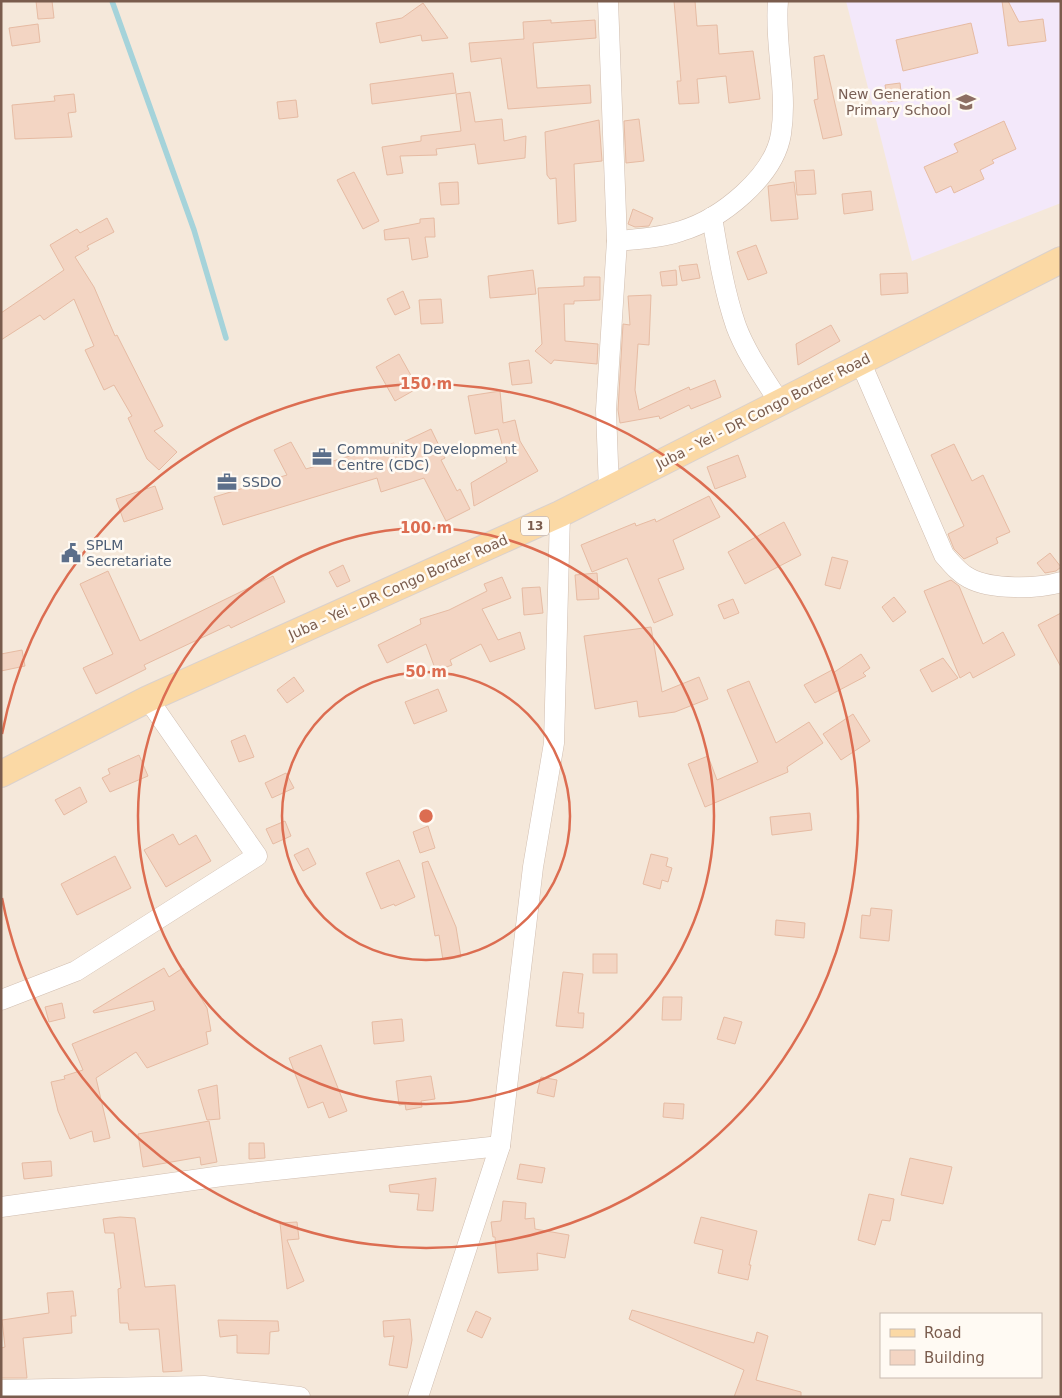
<svg xmlns="http://www.w3.org/2000/svg" width="1062" height="1398" font-family="'DejaVu Sans',sans-serif">
  <rect width="100%" height="100%" fill="#fdf6ec"/>
  <path fill="#f5e8da" fill-rule="evenodd" d="M1 1H1061V1397H1ZM881 1314H1041V1377H881Z"/>
  <path fill="#f3e8fa" d="M846 1H1061V203L912 261Z"/>
  <g fill="none" stroke-linecap="round" stroke-linejoin="round">
    <path stroke="#a5d3da" stroke-width="5.5" d="M112 1 194 230 226 338"/>
  </g>
  <g fill="#f3d5c3" stroke="#e6bba3">
    <path d="M36 1H52L54 18 38 19Z"/>
    <path d="M674 1H695L697 26 717 25 719 54 753 51 760 99 729 103 726 76 697 79 699 103 679 104 677 81H681Z"/>
    <path d="M1002 1H1008L1019 22 1043 19 1046 41 1008 46Z"/>
    <path d="M423 3 448 38 422 41 421 35 380 43 376 23 402 18Z"/>
    <path d="M551 20V23L595 20 596 38 533 43 537 88 590 85 591 103 508 109 501 58 471 62 469 43 524 39 523 22Z"/>
    <path d="M971 23 978 53 903 71 896 40Z"/>
    <path d="M38 24 40 42 12 46 9 28Z"/>
    <path d="M824 55 842 135 823 139 814 100 818 99 814 57Z"/>
    <path d="M453 73 456 93 372 104 370 84Z"/>
    <path d="M900 83 902 100 888 102 885 85Z"/>
    <path d="M470 92 475 122 502 119 504 141 526 136 525 158 478 164 475 144 436 149 437 155 400 156 403 173 387 175 382 147 421 141V136L461 131 456 94Z"/>
    <path d="M74 94 76 112 68 113 72 137 15 139 12 105 55 101 54 96Z"/>
    <path d="M296 100 298 117 279 119 277 102Z"/>
    <path d="M639 119 644 161 626 163 624 121Z"/>
    <path d="M599 120 602 161 574 164 576 221 558 224 556 178 550 179 547 175 545 132Z"/>
    <path d="M1004 121 1016 149 992 160 994 163 980 170 984 179 954 193 951 186 936 193 924 167 958 152 954 144Z"/>
    <path d="M814 170 816 194 797 195 795 171Z"/>
    <path d="M354 172 379 221 363 229 337 180Z"/>
    <path d="M458 182 459 204 441 205 439 183Z"/>
    <path d="M794 182 798 219 771 221 768 186Z"/>
    <path d="M871 191 873 210 844 214 842 194Z"/>
    <path d="M633 209 653 218 649 226 635 227 628 224Z"/>
    <path d="M107 218 114 232 87 246 89 249 75 257 94 287 115 336 117 335 163 426 154 431 177 452 159 470 147 459 128 418 132 416 114 385 104 390 85 350 94 346 74 299 44 320 40 315 1 340V313L64 270 50 245 77 229 80 233Z"/>
    <path d="M434 218 435 237H425L428 257 412 260 409 238 385 240 384 230 420 223V219Z"/>
    <path d="M756 245 767 273 748 280 737 252Z"/>
    <path d="M697 264 700 278 682 281 679 266Z"/>
    <path d="M533 270 536 294 490 298 488 276Z"/>
    <path d="M676 270 677 285 662 286 660 272Z"/>
    <path d="M907 273 908 293 881 295 880 274Z"/>
    <path d="M584 277H600V300L574 301V304H564L565 341 598 344 597 364 554 360 551 364 535 351 542 344 538 288 584 286Z"/>
    <path d="M403 291 410 308 395 315 387 299Z"/>
    <path d="M651 295 649 345 638 344 635 390 639 410 689 387 690 390 715 380 721 397 691 409 689 405 660 419 659 416 620 423 618 410 623 324 630 325 628 296Z"/>
    <path d="M441 299 443 323 421 324 419 300Z"/>
    <path d="M831 325 840 341 798 365 796 344Z"/>
    <path d="M399 354 418 388 395 401 376 367Z"/>
    <path d="M529 360 532 383 512 385 509 363Z"/>
    <path d="M500 391 503 423 515 420 520 441 538 471 474 506 471 483 507 462 498 429 475 434 468 396Z"/>
    <path d="M431 429 445 458 441 460 457 491 460 489 470 509 446 521 424 478 381 492 377 478 223 525 214 497 287 475 274 450 291 442 306 469 394 443 395 446Z"/>
    <path d="M954 444 972 481 983 475 1010 532 996 538 998 543 964 559 954 549 948 534 964 526 931 455Z"/>
    <path d="M738 455 746 477 715 489 707 467Z"/>
    <path d="M155 486 163 509 124 522 116 499Z"/>
    <path d="M709 496 720 517 673 540 684 569 658 579 673 615 654 623 627 558 592 572 581 545 635 523 636 526 655 519 656 522Z"/>
    <path d="M784 522 801 555 745 584 728 552Z"/>
    <path d="M1050 553 1061 567 1056 571 1045 573 1037 563Z"/>
    <path d="M832 557 848 561 840 589 825 585Z"/>
    <path d="M343 565 350 581 337 587 329 572Z"/>
    <path d="M108 571 140 641 273 576 285 602 231 628 229 625 144 665 146 669 96 694 83 668 113 654 80 584Z"/>
    <path d="M597 573 599 599 577 600 575 575Z"/>
    <path d="M502 577 511 598 482 609 498 640 520 632 525 649 490 662 481 644 450 660 452 665 436 671 426 644 387 663 378 645 421 624 420 619 449 610 487 591 484 584Z"/>
    <path d="M951 580 959 586 983 644 1003 632 1015 655 973 678 970 672 960 678 924 591Z"/>
    <path d="M540 587 543 613 524 615 522 588Z"/>
    <path d="M894 597 906 612 893 622 882 607Z"/>
    <path d="M733 599 739 613 724 619 718 605Z"/>
    <path d="M1061 613V667L1038 625Z"/>
    <path d="M651 627 662 692 699 677 708 699 675 712 639 717 637 701 595 709 584 636Z"/>
    <path d="M22 650 25 666 1 671V654Z"/>
    <path d="M861 654 870 668 863 673 866 676 815 703 804 685 832 670 833 673Z"/>
    <path d="M943 658 958 678 932 692 920 670Z"/>
    <path d="M294 677 304 691 287 703 277 690Z"/>
    <path d="M749 681 776 743 809 722 823 743 787 767 788 772 705 807 688 764 708 756 717 780 758 762 727 690Z"/>
    <path d="M438 689 447 711 414 724 405 702Z"/>
    <path d="M853 714 870 741 841 760 823 734Z"/>
    <path d="M245 735 254 757 239 762 231 741Z"/>
    <path d="M139 755 148 776 110 792 102 778 110 774 108 769Z"/>
    <path d="M286 773 294 788 272 798 265 783Z"/>
    <path d="M80 787 87 802 64 815 55 800Z"/>
    <path d="M810 813 812 830 772 835 770 817Z"/>
    <path d="M285 821 291 836 273 844 266 829Z"/>
    <path d="M428 826 435 848 420 853 413 832Z"/>
    <path d="M173 834 179 845 196 835 211 861 166 887 144 850Z"/>
    <path d="M308 848 316 864 303 871 294 855Z"/>
    <path d="M651 854 668 858 666 866 672 868 668 882 662 880 660 889 643 884Z"/>
    <path d="M115 856 131 888 77 915 61 884Z"/>
    <path d="M399 860 415 897 395 906 394 904 381 909 366 873Z"/>
    <path d="M428 861 456 927 461 957 443 960 439 935 435 936 422 863Z"/>
    <path d="M871 908 892 910 889 941 860 938 862 915 870 916Z"/>
    <path d="M776 920 805 923 804 938 775 935Z"/>
    <rect x="593" y="954" width="24" height="19"/>
    <path d="M164 968 169 977 183 968 207 1008 211 1031 206 1032 208 1044 147 1068 136 1052 96 1078 110 1138 94 1142 92 1131 70 1139 58 1111 51 1082 65 1079 64 1076 83 1070 72 1044 155 1010 153 1001 94 1013 93 1011Z"/>
    <path d="M563 972 583 974 578 1013H584L583 1028 556 1026Z"/>
    <path d="M663 997H682L681 1020H662Z"/>
    <path d="M62 1003 65 1018 49 1022 45 1007Z"/>
    <path d="M724 1017 742 1022 735 1044 717 1039Z"/>
    <path d="M402 1019 404 1041 374 1044 372 1022Z"/>
    <path d="M321 1045 347 1111 329 1118 323 1102 308 1108 289 1058Z"/>
    <path d="M431 1076 435 1099 421 1101 422 1107 406 1110 405 1104 399 1105 396 1081Z"/>
    <path d="M541 1077 557 1080 554 1097 537 1093Z"/>
    <path d="M217 1085 220 1119 207 1120 198 1090Z"/>
    <path d="M664 1103 684 1104 683 1119 663 1117Z"/>
    <path d="M209 1121 217 1162 201 1165 200 1157 143 1167 138 1134Z"/>
    <path d="M249 1143H264L265 1158 249 1159Z"/>
    <path d="M910 1158 952 1167 943 1204 901 1195Z"/>
    <path d="M51 1161 52 1176 24 1179 22 1163Z"/>
    <path d="M520 1164 545 1168 542 1183 517 1179Z"/>
    <path d="M436 1178 433 1211 417 1210 419 1194 390 1192 389 1185Z"/>
    <path d="M869 1194 894 1199 890 1221 882 1220 875 1245 858 1240Z"/>
    <path d="M503 1201 526 1203 525 1219 534 1218 535 1229 569 1235 565 1258 537 1253 538 1270 498 1273 495 1237H493L491 1222 501 1221Z"/>
    <path d="M120 1217 135 1218 145 1287 175 1285 182 1371 163 1372 159 1329 129 1330 128 1323H120L118 1289 121 1288 114 1233H105L103 1219Z"/>
    <path d="M701 1217 757 1231 749 1265H751L748 1280 718 1273 723 1250 694 1243Z"/>
    <path d="M297 1222 299 1239 287 1240 304 1281 287 1289 280 1223Z"/>
    <path d="M73 1291 76 1316H71L72 1333 23 1338 27 1378H1V1348L5 1347 2 1320 49 1313 47 1293Z"/>
    <path d="M632 1310 754 1343 757 1332 768 1336 756 1380 801 1392V1397H734L744 1370 629 1319Z"/>
    <path d="M476 1311 491 1318 482 1338 467 1331Z"/>
    <path d="M410 1319 412 1340 407 1368 389 1365 394 1336 384 1337 383 1321Z"/>
    <path d="M218 1320 278 1321 279 1331 270 1332 269 1354 237 1353V1335L220 1337Z"/>
  </g>
  <g fill="none" stroke-linecap="round" stroke-linejoin="round">
    <defs>
      <g id="minor">
        <path d="M608 1 617 241 606 410 609 490"/>
        <path d="M712 217C718 253 724 291 736 326 746 353 764 378 780 403"/>
        <path d="M617 241C638 239 661 238 681 231 721 219 774 177 781 134 788 89 774 45 778 1"/>
        <path d="M860 361 944 555C952 564 959 573 969 578 991 590 1038 589 1061 582"/>
        <path d="M1 1000 76 971 257 856 148 699"/>
        <path d="M1 1207 222 1176 500 1146"/>
        <path d="M1 1390 204 1386 300 1397"/>
        <path d="M418 1397 500 1146 533 867 554 743 560 514"/>
      </g>
      <path id="major" d="M1 774 148 699 560 514 1061 260"/>
    </defs>
    <use href="#minor" stroke="#d1beb0" stroke-width="21"/>
    <use href="#major" stroke="#dad1cd" stroke-width="28"/>
    <use href="#minor" stroke="#fff" stroke-width="20"/>
    <use href="#major" stroke="#fbd9a5" stroke-width="26"/>
  </g>
  <g fill="none" stroke="#dc6d51" stroke-width="2.5">
    <circle cx="426" cy="816" r="144"/>
    <circle cx="426" cy="816" r="288"/>
    <path d="M2 734A432 432 0 1 1 2 898"/>
  </g>
  <defs>
    <symbol id="school-bare" viewBox="-9 -9 18 18"><path d="M0-5L7-2L0 1L-7-2ZM-4 1L0 2.5L4 1V4Q0 6-4 4Z" fill="#8d6e63" stroke="#fffaf3" stroke-width="2.5" paint-order="stroke"/></symbol>
    <symbol id="office-bare" viewBox="-9 -9 18 18"><path d="M-6-3h4V-5.5h4V-3h4V5H-6ZM-1-4.5V-3h2v-1.5ZM-6 0V1H6V0Z" fill="#5c6f8a" stroke="#fffaf3" stroke-width="2.5" paint-order="stroke"/></symbol>
    <symbol id="civic-bare" viewBox="-9 -9 18 18"><path d="M-.6-6.5H3V-4.5H.6V-3L4-1V1h2V6H-6V1h2V-1L-.6-3ZM-1.2 2.5V6h2.4V2.5Z" fill="#5c6f8a" stroke="#fffaf3" stroke-width="2.5" paint-order="stroke"/></symbol>
  </defs>
  <g fill-rule="evenodd">
    <use href="#school-bare" x="952" y="88" width="28" height="28"/>
    <use href="#office-bare" x="308" y="443" width="28" height="28"/>
    <use href="#office-bare" x="213" y="468" width="28" height="28"/>
    <use href="#civic-bare" x="57" y="539" width="28" height="28"/>
  </g>
  <g text-anchor="middle" stroke-width="5" stroke-linejoin="round" paint-order="stroke">
    <rect fill="#fffaf3" stroke="#a28b7f" stroke-width="1" x="521" y="516.5" width="28" height="19" rx="4"/>
    <g font-size="12" font-weight="bold" fill="#7a5c4d">
      <text x="535" y="530">13</text>
    </g>
    <g font-size="14" fill="#785e54" stroke="#fffaf3" text-anchor="end">
      <text x="951" y="99">New Generation<tspan x="951" dy="16">Primary School</tspan></text>
    </g>
    <g font-size="14" fill="#7a5c4d" stroke="#fffaf3">
      <text transform="translate(763 411) rotate(-27)" y="5">Juba - Yei - DR Congo Border Road</text>
      <text transform="translate(398 587) rotate(-24)" y="5">Juba - Yei - DR Congo Border Road</text>
    </g>
    <g font-size="14" fill="#4e5e75" stroke="#fffaf3" text-anchor="start">
      <text x="337" y="454">Community Development<tspan x="337" dy="16">Centre (CDC)</tspan></text>
      <text x="242" y="487">SSDO</text>
      <text x="86" y="550">SPLM<tspan x="86" dy="16">Secretariate</tspan></text>
    </g>
  </g>
  <circle cx="426" cy="816" r="8" fill="#dc6d51" stroke="#fffaf3" stroke-width="2.5"/>
  <g font-size="15" text-anchor="middle" font-weight="bold" fill="#dc6d51" stroke="#fffaf3" stroke-width="5" stroke-linejoin="round" paint-order="stroke">
    <text x="426" y="389">150 m</text>
    <text x="426" y="533">100 m</text>
    <text x="426" y="677">50 m</text>
  </g>
  <rect width="1062" height="1398" fill="none" stroke="#7a5c4d" stroke-width="5"/>
  <rect x="880" y="1313" width="162" height="65" fill="#fffaf3" stroke="#cabbb1"/>
  <rect x="890" y="1329" width="25" height="8" fill="#fbd9a5" stroke="#cabbb1"/>
  <text x="924" y="1338" font-size="15" fill="#7a5c4d">Road</text>
  <rect x="890" y="1350" width="25" height="15" fill="#f3d5c3" stroke="#cabbb1"/>
  <text x="924" y="1363" font-size="15" fill="#7a5c4d">Building</text>
</svg>
